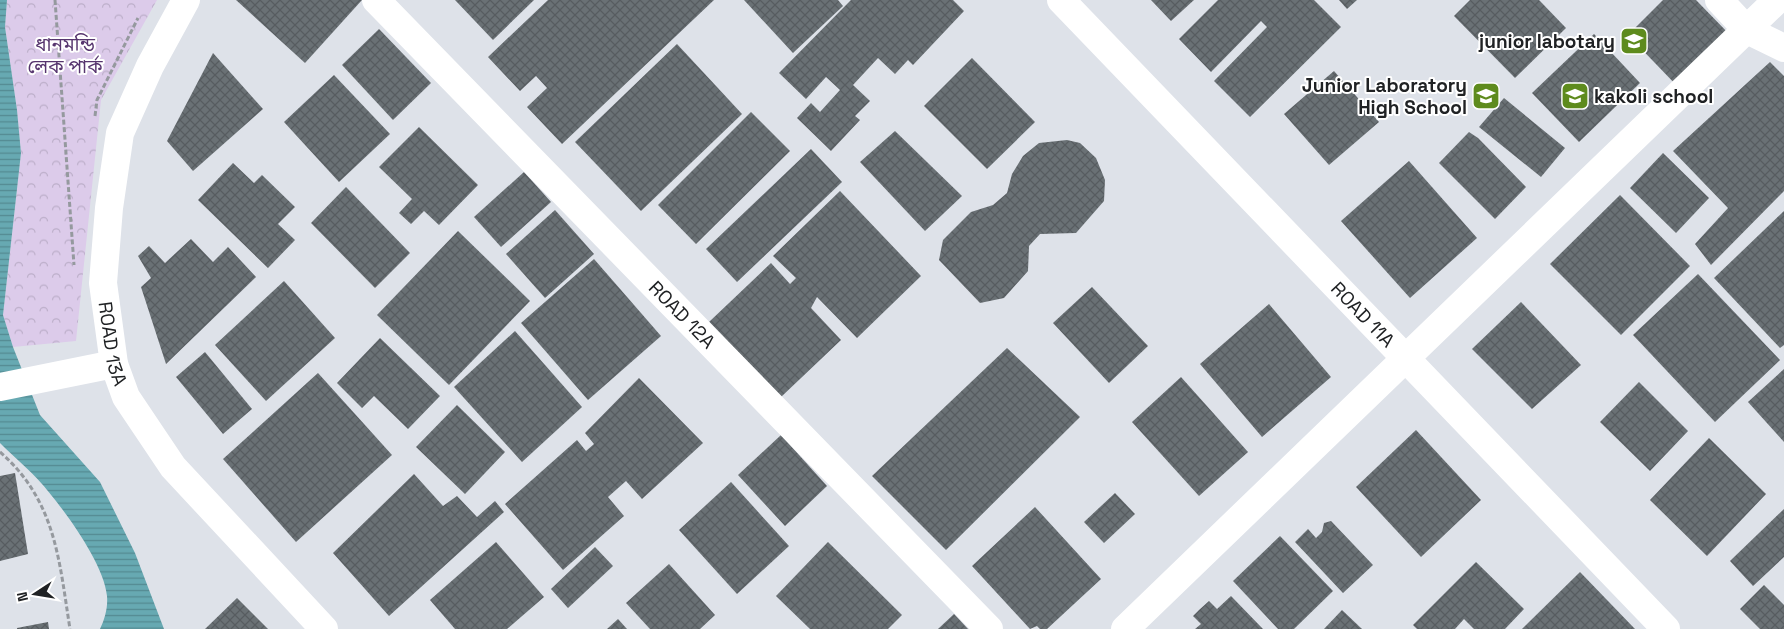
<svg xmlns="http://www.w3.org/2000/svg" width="1784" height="629" font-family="'Space Grotesk','Noto Sans Bengali',sans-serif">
  <defs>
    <pattern id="park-crowns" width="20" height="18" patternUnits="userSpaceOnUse" patternTransform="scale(1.25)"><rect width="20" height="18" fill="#dccbea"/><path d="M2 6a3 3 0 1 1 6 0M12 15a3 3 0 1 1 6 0" fill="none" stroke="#bcaec9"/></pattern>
    <pattern id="water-rules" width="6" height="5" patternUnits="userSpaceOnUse" patternTransform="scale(1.25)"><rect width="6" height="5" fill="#67a9b2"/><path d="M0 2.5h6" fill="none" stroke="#548991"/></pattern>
    <pattern id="building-cross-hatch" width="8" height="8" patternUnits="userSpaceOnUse" patternTransform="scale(1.25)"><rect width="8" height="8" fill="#6a7175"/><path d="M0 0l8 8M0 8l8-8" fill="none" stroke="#575c60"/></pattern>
  </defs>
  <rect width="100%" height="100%" fill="#dee2e9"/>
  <path fill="url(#park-crowns)" d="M7 0H157L101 100 76 341 13 347 3 315 21 153 17 110 5 27Z"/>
  <path fill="url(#water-rules)" d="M0 0H7L5 27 17 110 21 153 3 315 13 347 40 415 100 482 135 553 164 629H100C105 619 108 607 107 596 104 563 63 508 42 484 29 469 14 457 0 443Z"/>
  <g fill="url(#building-cross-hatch)">
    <path d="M236 0H362L305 63Z"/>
    <path d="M455 0H534L493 40Z"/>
    <path d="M548 0H714L562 144 527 107 547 88 536 76 520 91 488 57Z"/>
    <path d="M744 0H838L843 6 793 53Z"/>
    <path d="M851 0H953L964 11 913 65 908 60 895 74 878 58 853 85 870 101 855 116 860 120 831 151 797 118 811 103 820 112 840 90 826 77 806 99 779 73Z"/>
    <path d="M1151 0H1194L1171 21Z"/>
    <path d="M1218 0H1314L1341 27 1250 117 1214 81 1267 27 1261 21 1211 72 1179 39Z"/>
    <path d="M1339 0H1357L1347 9Z"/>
    <path d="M1470 0H1539L1566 28 1515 78 1454 16Z"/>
    <path d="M1663 0H1696L1732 37 1680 89 1628 35Z"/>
    <path d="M379 29 431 83 393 120 342 65Z"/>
    <path d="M1594 34 1640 83 1579 142 1532 93Z"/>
    <path d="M677 44 742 114 641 211 575 142Z"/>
    <path d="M213 53 263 109 193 171 167 141Z"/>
    <path d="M972 58 1035 122 987 169 924 106Z"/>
    <path d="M1770 62 1784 76V191L1711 265 1695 244 1728 208 1673 151Z"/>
    <path d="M1334 71 1379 122 1329 165 1284 114Z"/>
    <path d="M334 75 390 134 339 182 284 122Z"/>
    <path d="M1504 98 1565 148 1541 177 1479 127Z"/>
    <path d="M751 112 790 151 696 244 658 205Z"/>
    <path d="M419 127 478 185 439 225 424 211 411 224 399 213 412 199 379 167Z"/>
    <path d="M895 131 962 196 925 231 860 162Z"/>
    <path d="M1469 132 1478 138 1526 187 1495 219 1439 163Z"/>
    <path d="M1067 140 1080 143 1096 158 1105 180 1104 201 1076 233 1040 234 1029 246 1028 271 1004 298 980 303 939 260 943 240 971 212 993 205 1007 193 1012 174 1023 156 1039 143Z"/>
    <path d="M811 149 842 182 737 282 706 249Z"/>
    <path d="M1663 153 1709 198 1676 233 1630 188Z"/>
    <path d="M1409 161 1477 238 1410 298 1341 221Z"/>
    <path d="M233 163 254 183 262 175 295 207 278 224 295 240 268 268 198 200Z"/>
    <path d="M524 172 551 202 501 247 474 217Z"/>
    <path d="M346 187 410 253 375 288 311 223Z"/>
    <path d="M840 191 921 276 857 338 817 297 811 308 841 340 781 397 709 322 771 263 790 284 796 278 773 256Z"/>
    <path d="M1620 195 1690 266 1621 335 1550 264Z"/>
    <path d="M555 210 594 254 545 298 506 254Z"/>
    <path d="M1784 211V345L1780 348 1714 278Z"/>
    <path d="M458 231 530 301 449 385 377 315Z"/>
    <path d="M191 239 213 262 228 247 256 277 166 364 141 287 151 278 138 256 149 246 165 263Z"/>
    <path d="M594 259 661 336 588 400 521 323Z"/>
    <path d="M1698 274 1780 360 1715 422 1633 335Z"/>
    <path d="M284 281 335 338 266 401 215 345Z"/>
    <path d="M1092 287 1148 346 1109 383 1053 323Z"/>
    <path d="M1521 302 1581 365 1532 409 1472 349Z"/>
    <path d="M1269 304 1331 377 1262 437 1200 364Z"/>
    <path d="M515 331 582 407 522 462 454 387Z"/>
    <path d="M380 338 440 396 408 429 374 396 362 408 337 383Z"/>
    <path d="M1007 348 1080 417 946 550 872 476Z"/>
    <path d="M205 352 252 409 223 434 176 377Z"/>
    <path d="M1784 369V442L1748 402Z"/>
    <path d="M318 373 392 455 296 542 223 459Z"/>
    <path d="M1181 377 1248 452 1199 496 1132 422Z"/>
    <path d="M639 378 703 443 642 499 626 481 608 497 624 516 563 570 505 504 577 440 586 451 594 444 585 433Z"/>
    <path d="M1639 382 1688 431 1650 471 1600 422Z"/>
    <path d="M457 405 505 452 465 494 416 447Z"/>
    <path d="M1416 430 1481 500 1421 557 1356 487Z"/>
    <path d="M781 435 827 486 785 526 738 475Z"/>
    <path d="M1709 438 1766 494 1707 556 1650 500Z"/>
    <path d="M15 473 28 554 0 561V476Z"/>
    <path d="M414 474 443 506 457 496 477 517 495 501 504 512 389 616 333 553Z"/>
    <path d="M731 482 789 546 737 594 679 530Z"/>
    <path d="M1115 493 1135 514 1104 543 1084 522Z"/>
    <path d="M1035 507 1101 579 1047 629H1040L1037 626 1030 629 972 566Z"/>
    <path d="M1784 509V557L1753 586 1730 561Z"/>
    <path d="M1331 521 1373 565 1343 593 1295 542 1308 529 1316 538 1322 532 1324 523Z"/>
    <path d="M1280 536 1333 591 1294 629H1278L1233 581Z"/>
    <path d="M496 542 544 597 507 629H455L430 600Z"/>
    <path d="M828 542 902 615 888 629H810L776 596Z"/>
    <path d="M595 547 613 566 568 608 551 589Z"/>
    <path d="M1476 562 1524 609 1505 629H1474L1464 619 1455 629H1417L1413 625Z"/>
    <path d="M669 564 715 615 700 629H650L626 603Z"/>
    <path d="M1580 572 1635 629H1522Z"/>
    <path d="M1764 585 1784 605V629H1760L1740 609Z"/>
    <path d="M1231 596 1263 629H1195L1201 624 1193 616 1199 610 1209 601 1217 609Z"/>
    <path d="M237 598 268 629H205Z"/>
    <path d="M1342 610 1362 629H1324Z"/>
    <path d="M954 614 968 629H938Z"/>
    <path d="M618 619 627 629H607Z"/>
    <path d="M48 622 49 629H17V628Z"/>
  </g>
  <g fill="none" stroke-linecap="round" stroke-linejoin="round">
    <g stroke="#95999e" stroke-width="3" stroke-dasharray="5 2.5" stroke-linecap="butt">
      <path d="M55 0 74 265"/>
      <path d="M95 116 97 100 138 18"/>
      <path d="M0 452C56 501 59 560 70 629"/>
    </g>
    <g stroke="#fff" stroke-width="28">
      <path id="s1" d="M186 0 150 66 120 133 109 208 103 283 114 364 126 397 173 467 324 629"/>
      <path id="s2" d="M376 0 989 629"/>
      <path id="s3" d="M1061 0 1666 629"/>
      <path d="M1719 0 1747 30 1784 48"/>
      <path d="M0 387 114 364"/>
      <path d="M1125 629 1777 0"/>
    </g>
  </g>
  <defs>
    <symbol id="school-square" viewBox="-11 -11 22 22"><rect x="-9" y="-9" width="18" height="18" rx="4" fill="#5e8b1d" stroke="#fff"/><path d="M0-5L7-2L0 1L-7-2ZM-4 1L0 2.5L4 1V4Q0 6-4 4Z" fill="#fff"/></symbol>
  </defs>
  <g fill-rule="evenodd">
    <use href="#school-square" x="1618" y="25" width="32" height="32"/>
    <use href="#school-square" x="1470" y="80" width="32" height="32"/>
    <use href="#school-square" x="1559" y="80" width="32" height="32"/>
  </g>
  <g text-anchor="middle" stroke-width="4" stroke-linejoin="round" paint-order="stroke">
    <g font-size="19" font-weight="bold" fill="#202224" stroke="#fff" text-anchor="end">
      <text x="1615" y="48">junior labotary</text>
      <text x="1467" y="92">Junior Laboratory<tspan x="1467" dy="22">High School</tspan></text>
      <text x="1594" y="103" text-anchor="start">kakoli school</text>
    </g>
    <g font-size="19" fill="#56356e" stroke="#fff">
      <text x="65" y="51">ধানমন্ডি<tspan x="65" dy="22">লেক পার্ক</tspan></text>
    </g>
    <g font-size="19" fill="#202224" stroke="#fff">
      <text dy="7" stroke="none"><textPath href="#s2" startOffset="439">ROAD 12A</textPath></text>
      <text dy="7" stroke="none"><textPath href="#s3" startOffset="436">ROAD 11A</textPath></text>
      <text dy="7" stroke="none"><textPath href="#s1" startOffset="361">ROAD 13A</textPath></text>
    </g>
  </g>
  <g transform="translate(35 594) rotate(258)" stroke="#ffffff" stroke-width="4" paint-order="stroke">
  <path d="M0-4L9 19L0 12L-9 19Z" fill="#202224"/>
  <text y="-8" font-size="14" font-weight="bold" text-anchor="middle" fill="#202224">N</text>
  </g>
</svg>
